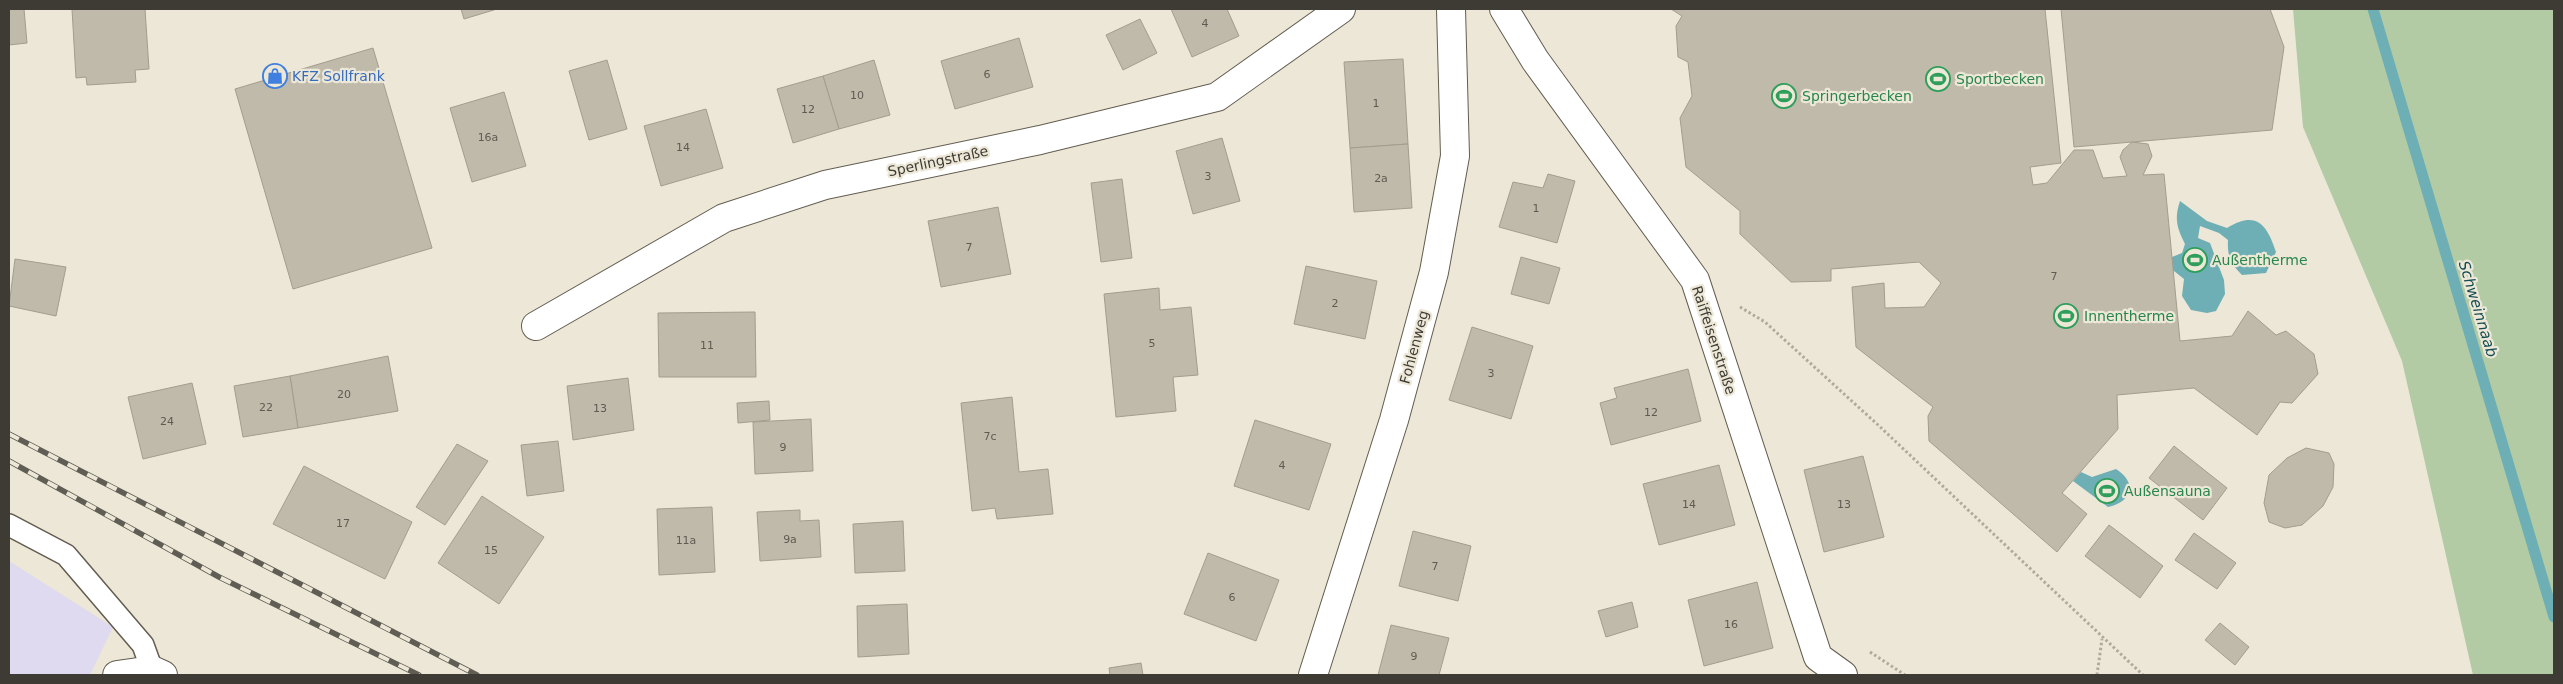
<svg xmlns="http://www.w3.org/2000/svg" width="2563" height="684" font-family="'DejaVu Sans',sans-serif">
  <rect width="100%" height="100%" fill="#ede7d7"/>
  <path fill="#dfdaef" d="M9 561 113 627 90 675H9Z"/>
  <path fill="#b2cba5" d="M2293 9H2554V675H2473L2402 361 2303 127Z"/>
  <g fill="#6dafb5">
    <path d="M2180 201 2207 221 2227 228C2256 210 2267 224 2276 252L2266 273 2242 275C2231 264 2227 256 2228 240L2219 233 2200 226 2198 238 2210 243 2224 280 2225 294 2216 311 2207 313 2191 310 2182 296 2184 279 2174 271 2142 276 2138 259 2172 257 2182 253 2185 244C2177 228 2174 219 2180 201Z"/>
    <path d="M2116 469C2138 483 2132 502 2108 507L2073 481 2081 472 2092 477Z"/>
  </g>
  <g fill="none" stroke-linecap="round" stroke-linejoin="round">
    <path stroke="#6dafb5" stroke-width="11" d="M2373 9 2554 617"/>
  </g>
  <g fill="#c0baab" stroke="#a39d8e">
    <path d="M9 9H24L27 43 9 45Z"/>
    <path d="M72 9H145L149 69 135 70 136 82 87 85 86 77 76 78Z"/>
    <path d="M461 9H497L464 19Z"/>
    <path d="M1171 9H1227L1239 36 1192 57Z"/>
    <path d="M1671 9H2045L2061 163 2030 167 2033 185 2047 183 2074 150H2093L2103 178 2127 176 2120 157 2123 150 2132 142 2148 144 2152 156 2143 175 2164 174 2180 341 2232 336 2248 311 2276 335 2286 331 2314 354 2318 374 2292 403 2280 402 2257 435 2194 388 2117 395 2118 429 2062 493 2087 514 2057 552 1929 441 1928 416 1933 407 1856 347 1852 287 1884 283 1885 308 1924 307 1941 283 1919 262 1831 269V281L1791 282 1740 234V211L1686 167 1680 118 1692 96 1688 62 1678 57 1676 26 1682 16Z"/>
    <path d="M2061 9H2270L2284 47 2272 130 2074 147Z"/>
    <path d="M1140 19 1157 53 1123 70 1106 35Z"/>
    <path d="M1019 38 1033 87 955 109 941 61Z"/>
    <path d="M373 48 432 248 293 289 235 89Z"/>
    <path d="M1403 59 1408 144 1350 148 1344 62Z"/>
    <path d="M607 60 627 129 589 140 569 71Z"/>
    <path d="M874 60 890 115 839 129 823 76Z"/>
    <path d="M823 76 839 129 793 143 777 89Z"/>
    <path d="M504 92 526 166 472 182 450 108Z"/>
    <path d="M706 109 723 168 661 186 644 126Z"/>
    <path d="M1222 138 1240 201 1193 214 1176 151Z"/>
    <path d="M1408 144 1412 208 1354 212 1350 148Z"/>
    <path d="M1548 174 1575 181 1557 243 1499 227 1513 182 1543 188Z"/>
    <path d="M1122 179 1132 258 1101 262 1091 183Z"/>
    <path d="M998 207 1011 274 941 287 928 221Z"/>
    <path d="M1521 257 1560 268 1549 304 1511 294Z"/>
    <path d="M15 259 66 267 56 316 9 306Z"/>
    <path d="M1306 266 1377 281 1365 339 1294 324Z"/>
    <path d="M1159 288 1160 310 1191 307 1198 375 1173 377 1176 411 1116 417 1104 294Z"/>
    <path d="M755 312 756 377H659L658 313Z"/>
    <path d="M1472 327 1533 346 1511 419 1449 400Z"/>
    <path d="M388 356 398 411 298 428 290 376Z"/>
    <path d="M1688 369 1701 421 1611 445 1600 403 1617 398 1614 388Z"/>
    <path d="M290 376 298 428 243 437 234 386Z"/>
    <path d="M628 378 634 430 573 440 567 386Z"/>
    <path d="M192 383 206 444 143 459 128 397Z"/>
    <path d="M1012 397 1019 472 1048 469 1053 514 997 519 995 508 972 511 961 403Z"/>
    <path d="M769 401 770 420 738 423 737 403Z"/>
    <path d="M811 419 813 471 755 474 753 422Z"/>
    <path d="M1255 420 1331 444 1309 510 1234 486Z"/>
    <path d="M558 441 564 491 527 496 521 445Z"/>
    <path d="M457 444 488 461 445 525 416 507Z"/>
    <path d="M2174 446 2227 488 2203 520 2149 478Z"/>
    <path d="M2306 448 2329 453 2334 464 2333 487 2323 506 2302 525 2285 528 2269 522 2264 503 2269 475 2287 458Z"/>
    <path d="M1863 456 1884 537 1824 552 1804 470Z"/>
    <path d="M1719 465 1735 525 1659 545 1643 484Z"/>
    <path d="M304 466 412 522 385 579 273 524Z"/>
    <path d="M482 496 544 537 499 604 438 563Z"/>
    <path d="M712 507 715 572 659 575 657 509Z"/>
    <path d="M800 510V521L819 520 821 557 760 561 757 512Z"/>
    <path d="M903 521 905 571 855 573 853 524Z"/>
    <path d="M2109 525 2163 566 2140 598 2085 556Z"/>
    <path d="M1413 531 1471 546 1458 601 1399 586Z"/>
    <path d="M2194 533 2236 563 2217 589 2175 560Z"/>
    <path d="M1208 553 1279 580 1256 641 1184 614Z"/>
    <path d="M1757 582 1773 648 1704 666 1688 600Z"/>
    <path d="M1632 602 1638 627 1606 637 1598 611Z"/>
    <path d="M907 604 909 654 858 657 857 606Z"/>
    <path d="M2220 623 2249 647 2235 665 2205 640Z"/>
    <path d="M1391 625 1449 638 1439 675H1378Z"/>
    <path d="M1141 663 1143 675H1110L1109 668Z"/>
  </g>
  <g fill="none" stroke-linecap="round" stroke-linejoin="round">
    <defs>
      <path id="service" d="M9 525 66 555 143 645 152 670"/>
      <g id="minor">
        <path d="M1504 9 1535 60 1695 280 1818 657 1843 675"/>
        <path d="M536 326 724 218 825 185 1040 140 1217 97 1341 9"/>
        <path d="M117 675 152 670 163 675"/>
        <path d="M1313 675 1394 420 1434 272 1455 156 1451 9"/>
      </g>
    </defs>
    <use href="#service" stroke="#635d50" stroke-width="24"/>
    <use href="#minor" stroke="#635d50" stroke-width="30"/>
    <g stroke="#afaa9e" stroke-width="3" stroke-dasharray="2.5 2.5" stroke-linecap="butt">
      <path d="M1740 307 1765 322 1877 424 2143 675"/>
      <path d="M1870 652 1905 675"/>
      <path d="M2097 675 2102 639"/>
    </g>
    <use href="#service" stroke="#fff" stroke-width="21"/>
    <use href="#minor" stroke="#fff" stroke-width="28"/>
    <defs>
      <g id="rail">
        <path d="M9 434 477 675"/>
        <path d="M9 461 219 577 419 675"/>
      </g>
    </defs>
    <use href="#rail" stroke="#5f5d54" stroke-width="5.5"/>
    <use href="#rail" stroke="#ede7d7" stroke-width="4" stroke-dasharray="11" stroke-linecap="butt"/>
  </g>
  <defs>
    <symbol id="shop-ring" viewBox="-11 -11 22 22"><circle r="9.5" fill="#ede7d7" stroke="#3f7fe0" stroke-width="1.5"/><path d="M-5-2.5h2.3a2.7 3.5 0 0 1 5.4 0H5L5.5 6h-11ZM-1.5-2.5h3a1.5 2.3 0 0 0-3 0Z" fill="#3f7fe0"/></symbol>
    <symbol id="stadium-ring" viewBox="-11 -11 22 22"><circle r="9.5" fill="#ede7d7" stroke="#2e9e5b" stroke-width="1.5"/><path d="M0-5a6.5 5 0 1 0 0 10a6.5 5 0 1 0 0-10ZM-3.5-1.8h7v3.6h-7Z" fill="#2e9e5b"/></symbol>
  </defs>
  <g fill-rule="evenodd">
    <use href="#shop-ring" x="261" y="62" width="28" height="28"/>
    <use href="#stadium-ring" x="1924" y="65" width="28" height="28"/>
    <use href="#stadium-ring" x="1770" y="82" width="28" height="28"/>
    <use href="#stadium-ring" x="2181" y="246" width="28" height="28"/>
    <use href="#stadium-ring" x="2052" y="302" width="28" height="28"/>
    <use href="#stadium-ring" x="2093" y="477" width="28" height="28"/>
  </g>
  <g text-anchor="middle" stroke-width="4.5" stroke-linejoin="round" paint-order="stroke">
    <g font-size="11" fill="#5e5b52">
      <text x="1205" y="27">4</text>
      <text x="987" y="78">6</text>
      <text x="857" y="99">10</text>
      <text x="1376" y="107">1</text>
      <text x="808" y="113">12</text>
      <text x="488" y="141">16a</text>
      <text x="683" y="151">14</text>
      <text x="1208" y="180">3</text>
      <text x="1381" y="182">2a</text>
      <text x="1536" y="212">1</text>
      <text x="969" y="251">7</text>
      <text x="2054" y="280">7</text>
      <text x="1335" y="307">2</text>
      <text x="1152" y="347">5</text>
      <text x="707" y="349">11</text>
      <text x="1491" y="377">3</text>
      <text x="344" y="398">20</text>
      <text x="266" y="411">22</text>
      <text x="600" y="412">13</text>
      <text x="1651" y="416">12</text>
      <text x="167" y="425">24</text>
      <text x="990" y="440">7c</text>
      <text x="783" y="451">9</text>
      <text x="1282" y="469">4</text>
      <text x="1689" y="508">14</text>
      <text x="1844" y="508">13</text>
      <text x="343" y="527">17</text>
      <text x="790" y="543">9a</text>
      <text x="686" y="544">11a</text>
      <text x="491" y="554">15</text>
      <text x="1435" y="570">7</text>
      <text x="1232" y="601">6</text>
      <text x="1731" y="628">16</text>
      <text x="1414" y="660">9</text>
    </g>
    <g font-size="14" fill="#366cbe" stroke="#ede7d7" text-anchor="start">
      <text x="292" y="81">KFZ Sollfrank</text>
    </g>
    <g font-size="14" fill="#27864d" stroke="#ede7d7" text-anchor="start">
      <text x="1956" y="84">Sportbecken</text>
      <text x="1802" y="101">Springerbecken</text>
      <text x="2212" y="265">Außentherme</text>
      <text x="2084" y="321">Innentherme</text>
      <text x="2124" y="496">Außensauna</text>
    </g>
    <g font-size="14" fill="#3d3b34" stroke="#ede7d7">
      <text transform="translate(938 161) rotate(-12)" y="5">Sperlingstraße</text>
      <text transform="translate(1714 340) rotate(72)" y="5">Raiffeisenstraße</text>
      <text transform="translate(1414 347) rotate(-75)" y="5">Fohlenweg</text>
    </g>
    <g font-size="15" font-style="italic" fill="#104c51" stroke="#ede7d7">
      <text transform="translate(2478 309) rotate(73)" y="5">Schweinnaab</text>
    </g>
  </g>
  <rect width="2563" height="684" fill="none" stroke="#3d3b34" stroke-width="20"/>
</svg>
